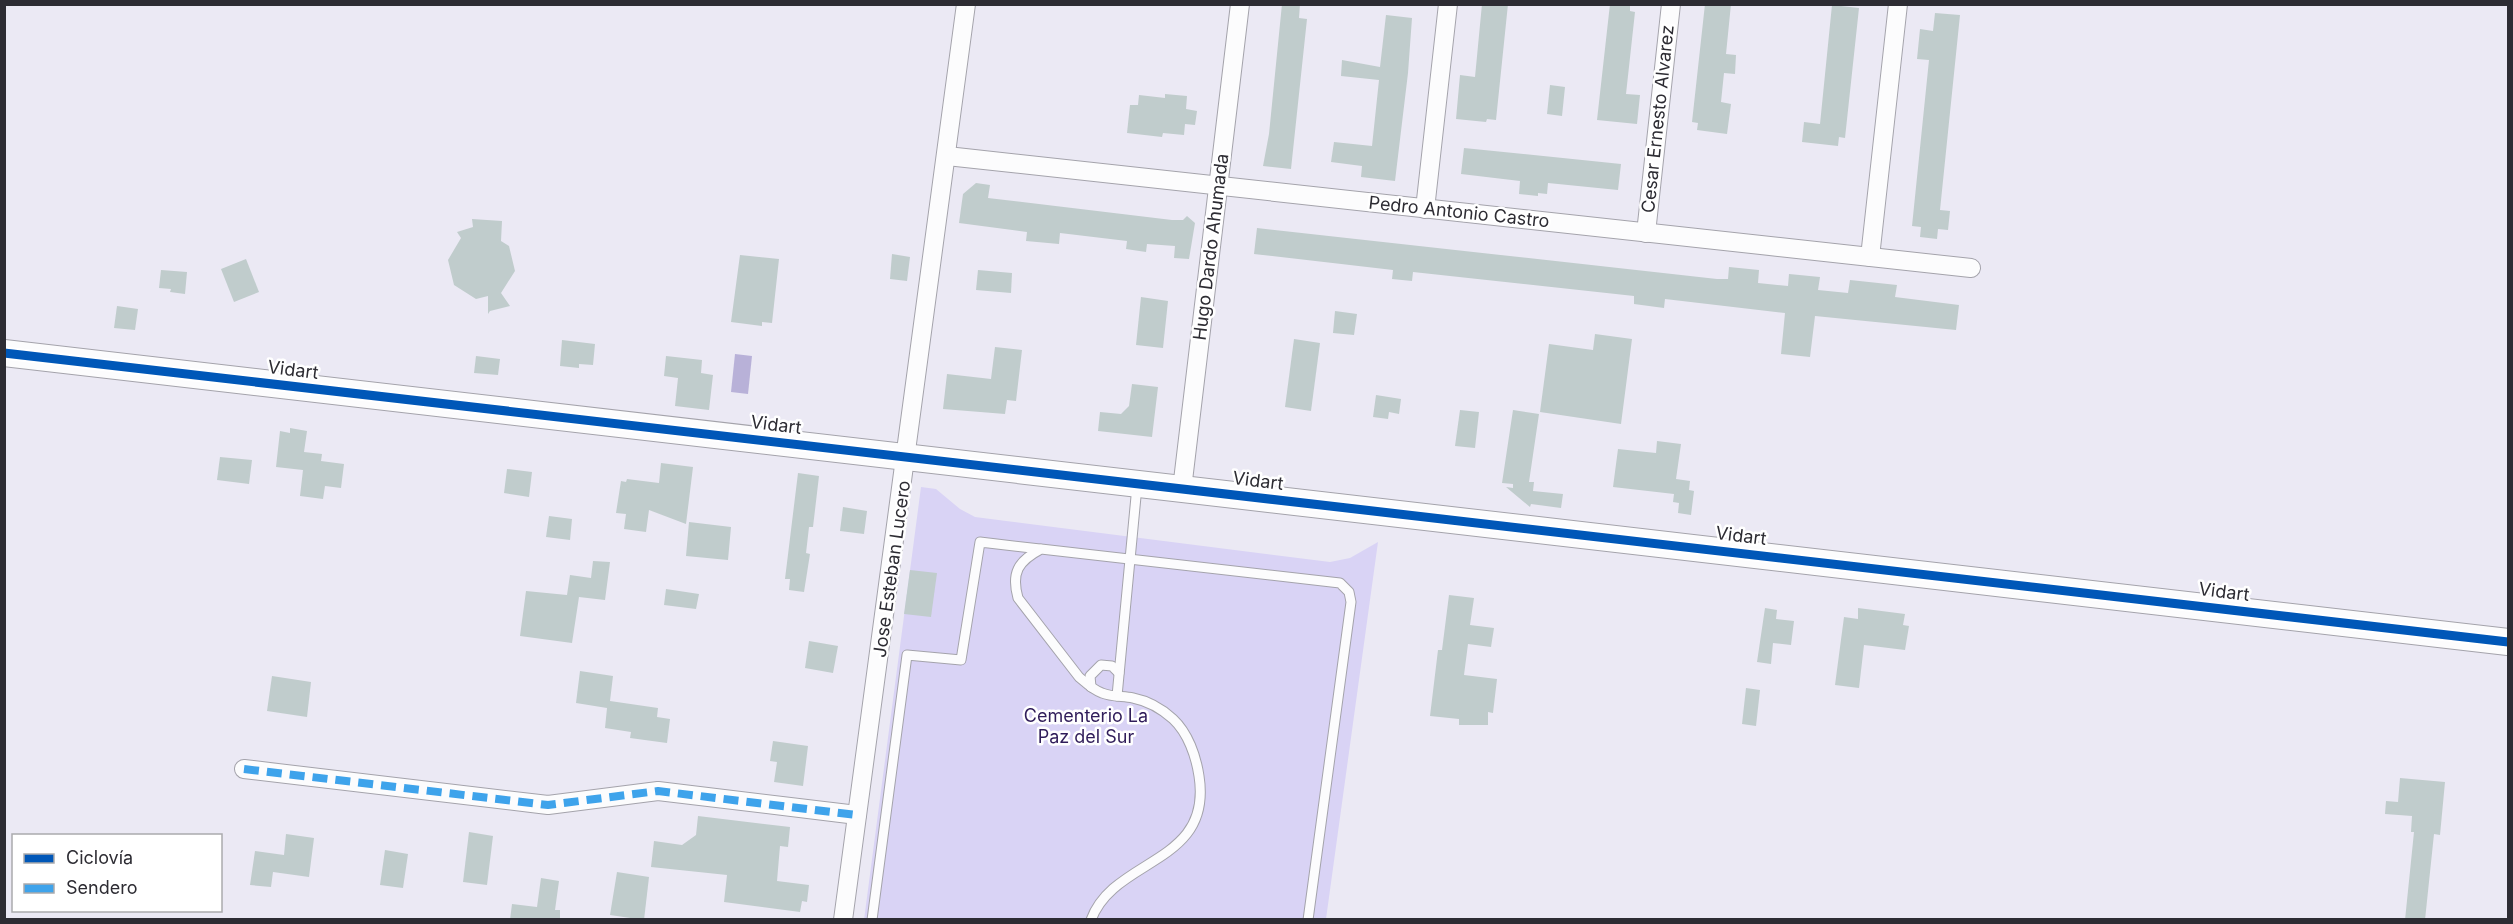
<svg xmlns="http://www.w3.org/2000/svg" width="2513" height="924" font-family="Inter,sans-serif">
  <rect width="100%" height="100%" fill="#ebe9f4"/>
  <path fill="#d9d3f5" d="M921 487 936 489 960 509 975 517 1330 562 1350 558 1378 542 1326 919 864 920Z"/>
  <path fill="#b8b1d8" d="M735 354 752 356 748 394 731 392Z"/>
  <g fill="#c0cccc">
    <path d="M1282 4H1300L1299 18 1307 19 1291 169 1263 166 1269 134Z"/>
    <path d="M1482 4H1508L1496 120 1487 119 1486 122 1456 119 1460 75 1475 77Z"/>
    <path d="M1610 4H1630V11L1635 12 1626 94 1640 95 1637 124 1597 120Z"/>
    <path d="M1705 4H1731L1726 54 1736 55 1735 74 1724 73 1721 102 1731 104 1727 134 1697 130 1698 123 1692 122Z"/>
    <path d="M1832 5 1859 8 1845 138 1839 137 1838 146 1802 142 1804 122 1820 124Z"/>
    <path d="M1935 13 1960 15 1940 210 1950 211 1948 230 1938 229 1937 239 1920 237 1921 227 1912 226 1929 60 1917 59 1920 29 1933 31Z"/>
    <path d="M1386 15 1412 18 1408 73 1395 181 1361 177 1362 166 1331 162 1334 142 1372 146 1379 80 1341 76 1342 60 1380 67Z"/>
    <path d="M1550 85 1565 87 1562 116 1547 114Z"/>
    <path d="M1165 94 1187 96 1186 109 1197 111 1195 125 1185 124 1184 135 1163 133 1162 137 1127 133 1130 105H1138L1139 95 1165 98Z"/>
    <path d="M1464 148 1621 164 1618 190 1548 183 1547 194 1538 193V196L1519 194 1520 181 1461 174Z"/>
    <path d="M976 183 990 185 988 198 1172 220H1183L1187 216 1195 223 1189 259 1174 258 1175 246 1147 244 1146 252 1126 249 1127 241 1060 233 1059 244 1026 241 1027 232 959 223 963 194Z"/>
    <path d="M472 219 502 221 501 241 509 246 515 271 501 293 510 306 490 311 488 314V296L476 299 454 285 448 260 461 238 457 232 473 227Z"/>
    <path d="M1257 228 1717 279H1728L1729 267 1759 270 1758 283 1788 286 1789 274 1820 277 1818 290 1848 293 1850 280 1897 285 1895 297 1959 305 1956 330 1815 316 1810 357 1781 354 1785 313 1665 299 1664 308 1634 304V296L1413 272 1412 281 1392 279 1393 270 1254 254Z"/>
    <path d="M892 254 910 257 907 281 890 279Z"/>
    <path d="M740 255 779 259 772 323 762 322V326L731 322Z"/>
    <path d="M246 259 259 292 234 302 221 269Z"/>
    <path d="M161 270 187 272 185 294 170 292 171 289 159 288Z"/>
    <path d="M978 270 1012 273 1011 293 976 290Z"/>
    <path d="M1141 297 1168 301 1163 348 1136 345Z"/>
    <path d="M117 306 138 309 135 330 114 328Z"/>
    <path d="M1335 311 1357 314 1354 335 1333 333Z"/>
    <path d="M1595 334 1632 339 1621 424 1540 412 1549 344 1593 350Z"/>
    <path d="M1294 339 1320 343 1311 411 1285 407Z"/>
    <path d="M562 340 595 344 593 365 579 364V368L560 366Z"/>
    <path d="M995 347 1022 350 1016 401 1007 400 1005 414 943 409 947 374 991 379Z"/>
    <path d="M476 356 500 359 498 375 474 373Z"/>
    <path d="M666 356 702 360 701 373 713 375 709 410 675 406 678 378 664 376Z"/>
    <path d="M1132 384 1158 387 1152 437 1098 431 1100 412 1121 414 1129 406Z"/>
    <path d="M1376 395 1401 399 1399 414 1389 412 1388 419 1373 417Z"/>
    <path d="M1460 410 1479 412 1475 448 1455 446Z"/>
    <path d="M1513 410 1539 414 1529 482H1534L1533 491 1563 494 1561 508 1531 504 1530 507 1506 487 1513 488V484L1502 483Z"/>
    <path d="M290 428 307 431 304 452 322 454 321 461 344 464 341 488 325 486 323 499 300 496 303 470 276 467 280 431 290 433Z"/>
    <path d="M1657 441 1681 444 1676 479 1690 481 1689 490 1694 491 1691 515 1678 513 1679 503 1673 502 1674 494 1613 487 1618 449 1656 453Z"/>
    <path d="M220 457 252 460 249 484 217 480Z"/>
    <path d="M661 463 693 467 686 524 649 510 646 532 624 529 626 514 616 513 621 481 626 482 627 479 659 483Z"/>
    <path d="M507 469 532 472 529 497 504 493Z"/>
    <path d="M798 473 819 476 813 527H809L806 553 810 554 804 592 789 590 790 579H785Z"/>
    <path d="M843 507 867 511 864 534 840 531Z"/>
    <path d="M549 516 572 519 570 540 546 537Z"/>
    <path d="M689 522 731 527 728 560 686 556Z"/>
    <path d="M593 561 610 562 605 600 579 597 572 643 520 636 526 591 567 595 570 575 591 578Z"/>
    <path d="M910 570 937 573 931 617 904 614Z"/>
    <path d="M666 589 699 594 696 609 664 605Z"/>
    <path d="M1449 595 1474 598 1470 625 1494 628 1491 647 1468 644 1464 675 1497 679 1493 713 1488 712V725H1459V719L1430 716 1438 650H1442Z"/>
    <path d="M1765 608 1777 610 1776 619 1794 621 1791 645 1773 643 1771 664 1757 662Z"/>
    <path d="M1858 608 1905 614 1903 625 1909 626 1905 650 1864 645 1859 688 1835 685 1844 617 1858 619Z"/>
    <path d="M809 641 838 646 833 673 805 668Z"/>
    <path d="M580 671 613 676 610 701 658 708 657 717 670 719 667 743 630 738 631 732 605 728 607 708 576 703Z"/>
    <path d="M272 676 311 682 307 717 267 711Z"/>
    <path d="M1746 688 1760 690 1756 726 1742 724Z"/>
    <path d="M773 741 808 746 803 786 774 782 777 762 770 761Z"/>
    <path d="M2400 778 2445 782 2440 835 2434 834 2425 920H2405L2414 832H2411L2412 816 2385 814 2386 801 2398 802Z"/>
    <path d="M698 816 790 827 788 847 780 846 777 881 809 885 807 902 802 901 800 912 724 902 727 875 651 867 654 841 682 845 696 835Z"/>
    <path d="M469 832 493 836 487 885 463 882Z"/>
    <path d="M286 834 314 838 309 877 273 872 271 887 250 885 255 851 284 855Z"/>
    <path d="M385 850 408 854 403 888 380 885Z"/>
    <path d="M617 872 649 877 644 920 610 915Z"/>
    <path d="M541 878 559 881 555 910H560V920H510L512 904 537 907Z"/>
  </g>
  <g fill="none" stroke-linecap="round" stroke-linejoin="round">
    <defs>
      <g id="lane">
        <path d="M1091 687 1090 676 1101 665 1112 666 1119 673"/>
        <path d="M1117 696 1137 486"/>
        <path d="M872 920 907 655 961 660 980 542 1040 549"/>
        <path d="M1091 920C1114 857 1213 865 1199 776 1196 756 1188 733 1173 719 1162 709 1148 701 1133 698 1123 696 1112 697 1102 693 1093 690 1086 683 1079 677L1018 598C1011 573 1018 561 1041 549L1340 583 1349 592 1351 602 1308 920"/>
      </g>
      <g id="street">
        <path d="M947 156 1971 268"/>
        <path d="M1425 209 1448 4"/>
        <path d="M1646 233 1671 4"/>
        <path d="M1870 257 1898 4"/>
        <path d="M1182 489 1240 4"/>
        <path d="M244 769 548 805 658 791 857 815"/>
        <path d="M843 920 966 4"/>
      </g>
      <path id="secondary" d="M4 353 2508 642"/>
    </defs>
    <use href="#lane" stroke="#a4a3ab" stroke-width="11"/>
    <use href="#street" stroke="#a4a3ab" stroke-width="20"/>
    <use href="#secondary" stroke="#a4a3ab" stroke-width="28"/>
    <use href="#lane" stroke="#fcfcfd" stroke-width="9"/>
    <use href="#street" stroke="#fcfcfd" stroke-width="18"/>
    <use href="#secondary" stroke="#fcfcfd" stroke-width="26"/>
    <path stroke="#3ea3eb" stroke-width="8" stroke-dasharray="15 8" stroke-linecap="butt" d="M244 769 548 805 658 791 857 815"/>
    <defs>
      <path id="cycleway" d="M4 353 2508 642"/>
    </defs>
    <use href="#cycleway" stroke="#fff" stroke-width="13"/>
    <use href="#cycleway" stroke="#0057b8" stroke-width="9"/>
  </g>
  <g text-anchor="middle" stroke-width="5" stroke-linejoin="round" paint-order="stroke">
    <g font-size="18" fill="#2d2c33" stroke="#fff">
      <text transform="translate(1658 119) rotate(-84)" y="6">Cesar Ernesto Alvarez</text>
      <text transform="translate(1459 212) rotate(6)" y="6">Pedro Antonio Castro</text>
      <text transform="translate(1211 247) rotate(-83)" y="6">Hugo Dardo Ahumada</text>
      <text transform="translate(293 370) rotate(7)" y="6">Vidart</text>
      <text transform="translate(776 425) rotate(7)" y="6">Vidart</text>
      <text transform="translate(1258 481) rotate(7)" y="6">Vidart</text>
      <text transform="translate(1741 536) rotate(7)" y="6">Vidart</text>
      <text transform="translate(892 569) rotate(-82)" y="6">Jose Esteban Lucero</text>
      <text transform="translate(2224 592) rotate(7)" y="6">Vidart</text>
    </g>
    <g font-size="18" fill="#301d5a" stroke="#fff">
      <text x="1086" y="722">Cementerio La<tspan x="1086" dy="21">Paz del Sur</tspan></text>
    </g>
  </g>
  <rect width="2513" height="924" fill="none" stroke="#2d2c33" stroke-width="12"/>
  <rect x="12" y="834" width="210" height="78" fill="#ffffff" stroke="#ababad" stroke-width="1.5"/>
  <rect x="24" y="854" width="30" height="9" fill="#0057b8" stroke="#ababad" stroke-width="1.5"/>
  <text x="66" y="864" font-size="18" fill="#2d2c33">Ciclovía</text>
  <rect x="24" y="884" width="30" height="9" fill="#3ea3eb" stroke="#ababad" stroke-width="1.5"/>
  <text x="66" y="894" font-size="18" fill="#2d2c33">Sendero</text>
</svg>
